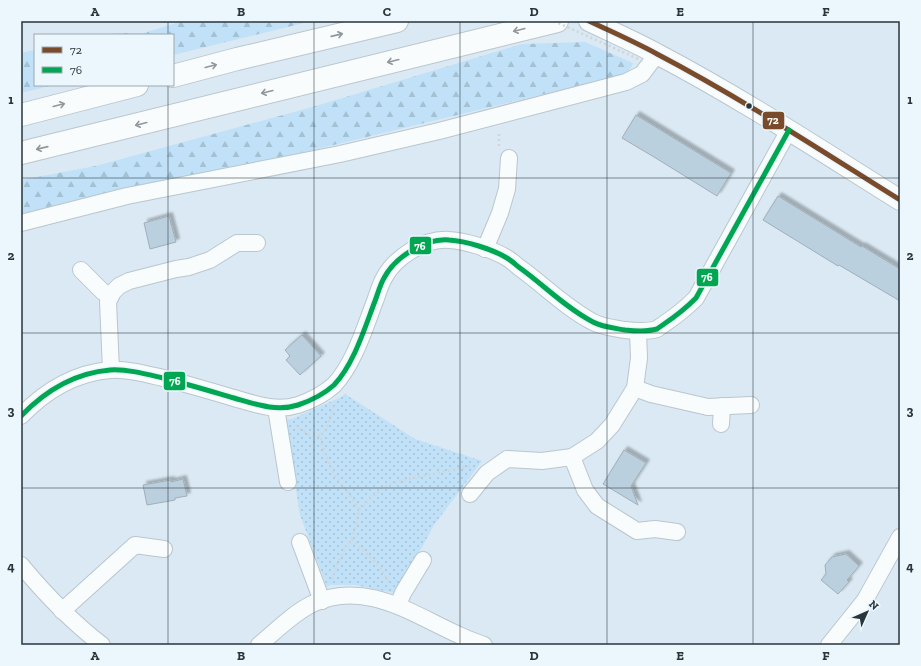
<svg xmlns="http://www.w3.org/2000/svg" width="921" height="666" font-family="'Zilla Slab',serif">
  <defs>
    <pattern id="grass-dots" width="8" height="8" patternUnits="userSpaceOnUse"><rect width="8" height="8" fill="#c0e1f7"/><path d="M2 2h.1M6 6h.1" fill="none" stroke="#a5c2d5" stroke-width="1.8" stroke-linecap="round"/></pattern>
    <pattern id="forest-firs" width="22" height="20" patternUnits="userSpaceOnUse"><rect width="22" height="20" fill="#c0e1f7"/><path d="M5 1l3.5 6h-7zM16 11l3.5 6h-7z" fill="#a5c2d5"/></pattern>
    <filter id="shadow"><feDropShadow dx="3.5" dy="-3.5" stdDeviation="1" flood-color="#0004"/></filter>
  </defs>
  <rect width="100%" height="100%" fill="#dae9f4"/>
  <path fill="url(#grass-dots)" d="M345 394 415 439 482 461 434 525 397 593H394L355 585H330L327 587 300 515 285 420 292 419 341 397Z"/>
  <g fill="url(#forest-firs)">
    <path d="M183 21H312L173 55V35H105L116 33H144Z"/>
    <path d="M585 42 633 63 632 66 626 74 276 159 21 216V180L96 166 316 106 522 44Z"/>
    <path d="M35 50V85H53L21 93V53Z"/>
  </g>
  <g fill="#bbd0de" stroke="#a2aeb6" filter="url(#shadow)">
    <path d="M636 115 731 173 717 196 654 157 622 138Z"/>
    <path d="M778 196 861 247 862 246 900 269V301L839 265 838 266 763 220Z"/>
    <path d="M169 216 176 242 150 249 144 223Z"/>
    <path d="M302 335 321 356 300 375 286 360 290 356 285 350Z"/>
    <path d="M624 450 646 463 631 486 638 505 603 484Z"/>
    <path d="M183 479 187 496 175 498V500L147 505 143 485 171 480V482Z"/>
    <path d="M846 554 859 566 847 580 849 582 838 594 821 580 826 574 825 565 832 557Z"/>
  </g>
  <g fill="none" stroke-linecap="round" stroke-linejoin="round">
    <defs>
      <g id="minor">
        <path d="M21 223 127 196 340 154 439 131 626 82 642 74 657 54"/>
        <path d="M485 249 500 213 507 189 509 158"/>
        <path d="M81 270 103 292 110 297"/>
        <path d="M111 370 108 302 113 292 119 286 129 281 176 269 189 267 210 260 237 243H257"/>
        <path d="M635 388 651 394 708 407 751 405"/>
        <path d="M276 408 288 482"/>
        <path d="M21 416C45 391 75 373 110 370 128 369 146 374 163 378 187 384 210 391 234 398 255 404 276 412 298 405 310 401 324 394 334 385 354 364 365 327 375 301 378 293 380 285 384 278 395 257 425 238 449 240 466 241 492 249 507 258 512 261 516 265 520 268 545 286 566 308 593 322 602 327 614 328 625 330 635 331 647 332 657 329 658 328 663 325 664 324 676 316 686 308 696 298L789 130"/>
        <path d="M721 424 722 406"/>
        <path d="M572 457 585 490 597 506 637 531 655 529 677 532"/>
        <path d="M470 494 487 473 507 459 542 461 572 457 597 441 612 425 635 388 639 358 638 331"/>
        <path d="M300 542 322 601"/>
        <path d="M21 565C45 594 72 622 102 645"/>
        <path d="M398 605 403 593 423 560"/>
        <path d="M62 611 135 545 164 549"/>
        <path d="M259 645C276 631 292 614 312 604 365 579 412 614 459 635 467 639 476 642 484 645"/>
        <path d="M829 645 865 600 900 537"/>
      </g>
      <path id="major" d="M589 21C612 32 635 42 657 54 741 98 820 150 900 200"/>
      <g id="highway">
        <path d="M173 76 237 59 397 21"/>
        <path d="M21 115 137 85"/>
        <path d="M21 153 557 21"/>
      </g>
    </defs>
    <use href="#minor" stroke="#bac6ce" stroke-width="18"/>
    <use href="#major" stroke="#bac6ce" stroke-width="22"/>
    <use href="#highway" stroke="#bac6ce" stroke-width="24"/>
    <g stroke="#d0d5d8" stroke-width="2.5" stroke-dasharray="2 3" stroke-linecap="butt">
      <path d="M499 146V131"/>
      <path d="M334 406 326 429 321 436 322 444 328 460 335 476 350 495 359 510"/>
      <path d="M296 425C304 434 310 435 321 436"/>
      <path d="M352 539 379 566 390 583"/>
      <path d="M332 579 337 565 344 550 352 539 359 510 382 488 399 481 471 466"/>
    </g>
    <use href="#minor" stroke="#f9fcfd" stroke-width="16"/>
    <use href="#major" stroke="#f9fcfd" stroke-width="20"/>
    <use href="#highway" stroke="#f9fcfd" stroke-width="22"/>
    <path stroke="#d0d5d8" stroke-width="2.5" stroke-dasharray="2 3" stroke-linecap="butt" d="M554 21 645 62"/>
    <defs>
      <path id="bus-1" d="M589 21C612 32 635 42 657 54 741 98 820 150 900 200"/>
      <path id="bus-2" d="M21 416C45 391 75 373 110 370 128 369 146 374 163 378 187 384 210 391 234 398 255 404 276 412 298 405 310 401 324 394 334 385 354 364 365 327 375 301 378 293 380 285 384 278 395 257 425 238 449 240 466 241 492 249 507 258 512 261 516 265 520 268 545 286 566 308 593 322 602 327 614 328 625 330 635 331 647 332 657 329 658 328 663 325 664 324 676 316 686 308 696 298L789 130"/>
    </defs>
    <use href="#bus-1" stroke="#ebf6fd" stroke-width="8"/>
    <use href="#bus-2" stroke="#ebf6fd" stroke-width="8"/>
    <use href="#bus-1" stroke="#7a4b2a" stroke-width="5"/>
    <use href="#bus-2" stroke="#00a651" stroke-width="5"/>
  </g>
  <defs><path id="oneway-shaft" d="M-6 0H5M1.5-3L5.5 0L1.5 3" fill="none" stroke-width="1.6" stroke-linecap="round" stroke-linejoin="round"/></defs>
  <g stroke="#91989c">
    <use href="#oneway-shaft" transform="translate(519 30) rotate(166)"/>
    <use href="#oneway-shaft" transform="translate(337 35) rotate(-13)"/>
    <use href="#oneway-shaft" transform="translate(393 61) rotate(166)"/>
    <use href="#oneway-shaft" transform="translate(211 66) rotate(-14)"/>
    <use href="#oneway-shaft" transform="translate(267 92) rotate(166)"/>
    <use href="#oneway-shaft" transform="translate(59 105) rotate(-14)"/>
    <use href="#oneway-shaft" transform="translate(141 124) rotate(166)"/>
    <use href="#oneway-shaft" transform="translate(42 148) rotate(167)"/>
  </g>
  <path fill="none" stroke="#29343b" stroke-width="1" stroke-opacity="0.55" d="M168 21V35M314 21V645M460 21V645M607 21V645M753 21V645M168 85V645M21 178H900M21 333H900M21 488H900"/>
  <circle fill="#29343b" stroke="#ebf6fd" stroke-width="1.5" cx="749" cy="106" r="3.5"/>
  <g stroke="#ebf6fd" stroke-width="1.5">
    <rect x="762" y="111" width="23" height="19" rx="4" fill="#7a4b2a"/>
    <rect x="409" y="236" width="23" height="19" rx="4" fill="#00a651"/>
    <rect x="696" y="268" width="23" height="19" rx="4" fill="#00a651"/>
    <rect x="163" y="371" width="23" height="20" rx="4" fill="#00a651"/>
  </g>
  <g font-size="11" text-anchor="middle" font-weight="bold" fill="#fff">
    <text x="773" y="124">72</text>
    <text x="420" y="250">76</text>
    <text x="707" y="281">76</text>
    <text x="175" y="385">76</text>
  </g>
  <rect width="921" height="666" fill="none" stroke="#ebf6fd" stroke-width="44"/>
  <rect x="34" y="34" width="140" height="52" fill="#ebf6fd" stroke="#9da8af"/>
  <rect x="42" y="47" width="20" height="6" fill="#7a4b2a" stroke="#9da8af"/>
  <text x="70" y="54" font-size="12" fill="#29343b">72</text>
  <rect x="42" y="67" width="20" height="6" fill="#00a651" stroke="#9da8af"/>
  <text x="70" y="74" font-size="12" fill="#29343b">76</text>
  <g transform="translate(867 612) rotate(45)" stroke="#ebf6fd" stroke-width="3" paint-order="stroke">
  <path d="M0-3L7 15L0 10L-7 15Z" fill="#29343b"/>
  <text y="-6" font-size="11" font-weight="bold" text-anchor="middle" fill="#29343b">N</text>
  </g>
  <rect x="22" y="22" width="877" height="622" fill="none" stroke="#29343b" stroke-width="1.5"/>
  <g font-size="13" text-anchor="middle" font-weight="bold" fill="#29343b">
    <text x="95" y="16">A</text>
    <text x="241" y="16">B</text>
    <text x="387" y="16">C</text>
    <text x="534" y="16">D</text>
    <text x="680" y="16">E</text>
    <text x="826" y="16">F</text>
    <text x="11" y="104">1</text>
    <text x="910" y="104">1</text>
    <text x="11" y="260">2</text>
    <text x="910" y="260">2</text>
    <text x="11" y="415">3</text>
    <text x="910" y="415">3</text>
    <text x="11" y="571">4</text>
    <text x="910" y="571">4</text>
    <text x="95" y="660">A</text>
    <text x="241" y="660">B</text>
    <text x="387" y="660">C</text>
    <text x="534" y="660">D</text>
    <text x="680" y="660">E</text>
    <text x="826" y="660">F</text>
  </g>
</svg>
